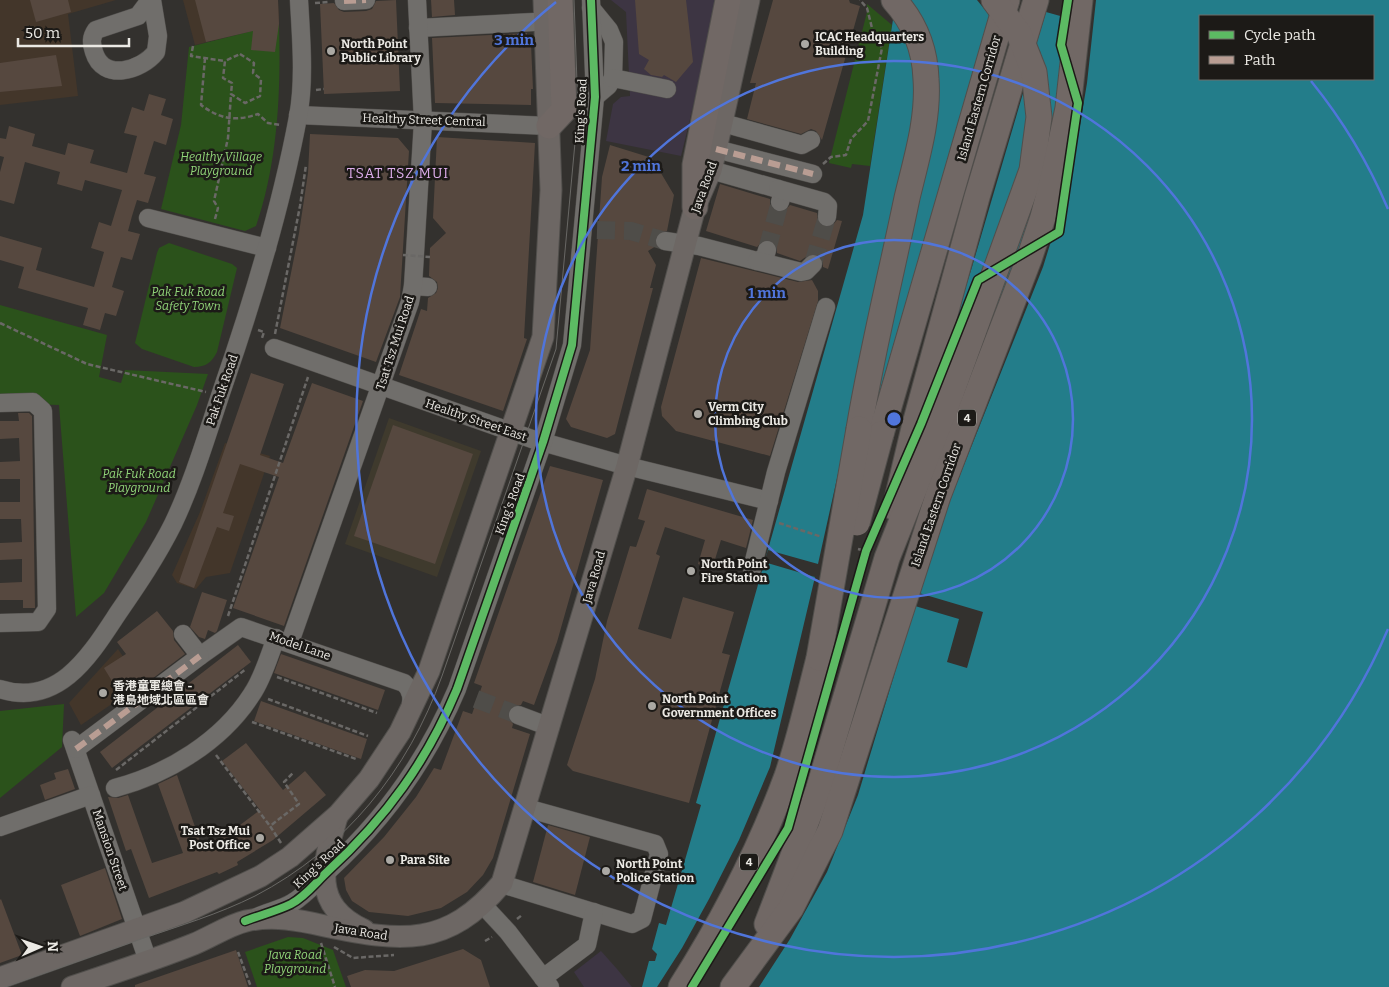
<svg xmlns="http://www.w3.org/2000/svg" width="1389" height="987" font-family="Bitter,'Noto Sans TC',serif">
  <rect width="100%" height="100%" fill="#33312e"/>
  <path fill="#3f3a2d" d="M389 418 481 451 437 577 345 544Z"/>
  <g fill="#3d3543">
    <path d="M611 0H719L681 156 606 141 613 104 621 97 630 96 626 12Z"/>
    <path d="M601 951 617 969 632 987H584L574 972Z"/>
  </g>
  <g fill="#43362a">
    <path d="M0 0H116L68 14 78 96 0 105Z"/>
    <path d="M183 0H278L279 24 195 45Z"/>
    <path d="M225 443 270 456 230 573 206 577 196 589 177 583 172 575 200 512Z"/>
    <path d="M118 649 141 684 81 725 69 703Z"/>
  </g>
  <g fill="#2b521b">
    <path d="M867 4 892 25 870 166 852 164 851 168 829 163 867 12Z"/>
    <path d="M279 24C281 91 278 162 256 226L245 231 161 209 181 125 189 47Z"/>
    <path d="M169 243 232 264 237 268 217 352C212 362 206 367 194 367L142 349 135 343 157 253 159 248Z"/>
    <path d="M0 305 107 335 99 377 121 383 125 370 208 374 197 405 146 522 104 593 76 617 59 405 0 403Z"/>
    <path d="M64 704 62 747 0 798V711Z"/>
    <path d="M288 937 303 938 333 950 346 987H257L245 952Z"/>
  </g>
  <path fill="#237d8a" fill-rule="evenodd" d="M896 0H1389V987H642L649 961H655L657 954 652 949 659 923 666 925 701 805 696 803 863 215ZM1200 16H1373V79H1200Z"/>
  <path fill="#33312e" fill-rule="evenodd" d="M977 0H1096L1087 83 1076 149 1061 209 1043 267 950 500 919 593 983 612 967 668 947 662 959 619 915 606 858 795 827 872 790 939 759 987H657L682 948 709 899 739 840 770 767 815 577 764 562 768 550 818 564 932 50 869 409 874 411 990 16ZM1046 12 1071 19 1040 199 927 492 1033 204 1050 134 1049 100 1040 51 1036 45ZM1026 83 1030 132 1013 200 928 429 922 426 972 267Z"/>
  <g fill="#56483f">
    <path d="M30 0H68L71 12 36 22Z"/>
    <path d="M195 0H278L279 24 275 52 251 50 253 31 206 42Z"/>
    <path d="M396 0 400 91 324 94 320 4 334 3 339 10 344 12 366 11 372 9 376 1Z"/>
    <path d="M431 0H454L455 15 432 17Z"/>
    <path d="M635 0H686L693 62 676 82 664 75 662 77 651 75 644 69 649 60 639 54Z"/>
    <path d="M773 0H849L850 3 860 6 822 140 816 131 811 129 801 134 747 119 756 83H750Z"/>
    <path d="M527 33 528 44H531L533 89H531V105L435 103 432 38Z"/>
    <path d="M56 55 62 86 0 92V63Z"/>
    <path d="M149 94 166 99 161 115 173 119 166 145 154 141 149 157 144 174 156 177 148 203 137 200 132 216 128 231 140 234 132 260 121 257 116 273 112 287 124 291 116 316 105 313 100 330 83 325 88 308 18 288 24 267 0 260V236L42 248 36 270 94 287 104 252 91 248 99 222 111 226 122 190 85 180 82 191 57 184 60 172 25 162 14 204 0 200V172L4 157 0 156V138L6 139 9 126 35 134 32 146 65 155 68 143 94 150 90 163 127 173 137 136 124 133 132 107 144 111Z"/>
    <path d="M310 134 398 138 409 151 400 297 376 362 280 328 299 233 308 173Z"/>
    <path d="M437 137 535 143 524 338 527 339 503 411 399 375 421 309 427 311 428 298 436 293 438 288 437 282 429 276 430 248 446 233 433 218Z"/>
    <path d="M610 145 652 158 674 195 667 231 657 234 654 240 656 246 648 251 656 265 650 288H653L615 434 607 438 571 427 566 419 590 350 602 177Z"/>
    <path d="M720 184 770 199V205L777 212H783L790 205 817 213 818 222 826 227 832 226 837 220 842 221 828 269 823 267V261L816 254H810L800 261 777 253V247L770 240H764L757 247 706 231Z"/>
    <path d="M701 258 798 282 812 280 818 291V301L770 456 676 431 662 416 661 407Z"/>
    <path d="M251 373 284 384 260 455 283 463 312 383 363 401 284 626 233 608 279 477 240 464 223 513 234 516 229 531 217 527 194 588 179 582Z"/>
    <path d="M18 413H29L32 416 35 608H23V600H0V583L22 582V559L0 560V543L22 542 21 519H0V502H20V479H0V462L20 461 19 438 0 439V421H19Z"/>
    <path d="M393 425 473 454 435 564 354 536Z"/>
    <path d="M550 466 603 480 557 642 534 705 523 701 521 705 512 707 508 712V717L513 724 512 728 530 734 493 858 483 875 467 892 441 908 408 916 369 912 352 901 346 890 344 878 384 837 416 797 434 768 441 770 463 711 472 714 482 686 474 683Z"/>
    <path d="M647 489 753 520 746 548 721 540 712 569 698 564 705 540 665 527 656 554 660 556 638 629 671 639 683 597 734 612 722 653 730 655 689 803 573 771 567 765 595 679 607 621 630 546 636 547 645 521 638 519Z"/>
    <path d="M202 592 227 600 217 631 215 633 208 630 205 639 199 637 190 627Z"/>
    <path d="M157 611 173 631 174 640 185 654 148 682 138 678 118 691 104 668 126 654 117 642Z"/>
    <path d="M238 645 251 662 112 768 100 752Z"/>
    <path d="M281 654 385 690 378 710 274 673Z"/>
    <path d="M261 701 367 739 361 759 254 721Z"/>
    <path d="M246 743 283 790 305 771 326 795 273 840 237 862 238 865 219 874 217 872 149 898 131 849 126 851 108 797 118 798 128 795 152 863 183 853 158 784 177 775 202 847 236 828 260 810 222 761Z"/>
    <path d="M68 769 75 789 45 800 40 785 56 779 54 773Z"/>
    <path d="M548 825 590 837 575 895 533 882Z"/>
    <path d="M105 868 122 919 80 936 61 885Z"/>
    <path d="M1 899 22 955 0 963V900Z"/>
    <path d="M463 949 481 960 490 987H351L347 976 365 970 394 971Z"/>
    <path d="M236 950 248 987H135V985Z"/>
  </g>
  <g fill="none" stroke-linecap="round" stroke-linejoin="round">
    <g stroke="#4f4d49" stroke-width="18" stroke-dasharray="18 9" stroke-linecap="butt">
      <path d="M597 230 631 231 665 241"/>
      <path d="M767 250 780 202"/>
      <path d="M813 264 827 217"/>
      <path d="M476 699 518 715"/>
    </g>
    <defs>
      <g id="minor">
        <path d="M150 0 138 16 96 30C91 37 91 43 94 52 103 82 141 71 156 52L158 36 152 0"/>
        <path d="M344 1 366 0"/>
        <path d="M591 8 609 30 614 42 613 78 608 86 595 97"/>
        <path d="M418 28 534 22"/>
        <path d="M613 78 667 89"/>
        <path d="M298 115 549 126"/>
        <path d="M723 123 802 145 811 140"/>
        <path d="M716 149 813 174"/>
        <path d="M711 170 778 189 782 195 780 202"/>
        <path d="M778 189 824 202 828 206 827 217"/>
        <path d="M148 218 267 248"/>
        <path d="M665 241 699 246 757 261 765 257 767 250"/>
        <path d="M757 261 801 272 806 271 813 264"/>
        <path d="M413 286 428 287"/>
        <path d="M274 348 532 439 627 466 769 501"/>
        <path d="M0 403 33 402 43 411 47 609 38 622 0 623"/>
        <path d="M752 569 776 472 826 307"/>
        <path d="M183 634 200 656 241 627 404 683C413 691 412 700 410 711"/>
        <path d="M290 642 410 302 413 286 423 121 417 0"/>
        <path d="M0 689C59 708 91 654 118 613 138 584 157 556 173 524 194 480 208 431 224 384 254 297 281 208 298 117 305 80 301 37 299 0"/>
        <path d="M518 715 550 727"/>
        <path d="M72 740 148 961"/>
        <path d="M76 749 200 656"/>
        <path d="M115 788C168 774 222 741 252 694 263 678 269 656 276 638"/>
        <path d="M0 827 91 795"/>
        <path d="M502 884 632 924 642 919 659 854 655 844 526 808"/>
        <path d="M483 905 508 932 550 987"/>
        <path d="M257 917C268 912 282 909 292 903 307 894 317 881 329 870 386 818 427 760 457 689L543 442 572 345 595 97 591 0"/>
        <path d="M543 978 587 945 594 912"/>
      </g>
      <g id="major">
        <path d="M337 817C323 864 310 905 364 930"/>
        <path d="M0 978 185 912 261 876 290 857 338 815 369 779 400 732 429 671 543 337 551 190 544 0"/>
        <path d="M72 987C113 973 154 960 194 944 211 937 229 925 246 921 273 915 299 920 325 926 402 942 447 948 502 883L627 466 695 207 711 170 716 149 749 0"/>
      </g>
      <g id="highway">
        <path d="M549 126 564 110 560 0"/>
        <path d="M695 207V165L728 0"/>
        <path d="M859 429C872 351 891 275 907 198 916 160 929 119 926 79 925 49 914 22 894 0"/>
        <path d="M881 434 1007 0"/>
        <path d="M895 508 915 424 977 197 1036 0"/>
        <path d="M767 924 818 791 887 558 937 432 1032 170 1039 117 1034 72 1019 34 994 0"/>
        <path d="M681 987C723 921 760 849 787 776 800 738 809 697 819 658"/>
        <path d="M733 987 791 908 830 831 938 496 1029 259 1043 217 1053 179 1068 108 1080 0"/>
      </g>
    </defs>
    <use href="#minor" stroke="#514f4c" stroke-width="19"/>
    <use href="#major" stroke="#514f4c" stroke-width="23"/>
    <use href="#highway" stroke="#514f4c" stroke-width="27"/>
    <g stroke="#6a6866" stroke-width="2.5" stroke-dasharray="5 2.5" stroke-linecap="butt">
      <path d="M315 3 329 2"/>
      <path d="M193 46 191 56 224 61"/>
      <path d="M240 54 254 63 253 73 261 79 260 96 245 103 231 94 232 83 223 78 225 61Z"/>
      <path d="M205 58 201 105C220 119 235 122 258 114L268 123 280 125"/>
      <path d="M316 90 324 89"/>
      <path d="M823 164 831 157 846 155 851 139 868 121 882 48 872 28 867 8 860 0"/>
      <path d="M215 219 218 208 214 201 228 138 231 94"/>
      <path d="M0 323 87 364 206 392"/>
      <path d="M258 330 264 332 262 338"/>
      <path d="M275 334 300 206 306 165"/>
      <path d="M779 523 822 537"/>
      <path d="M858 549 866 551"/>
      <path d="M228 616 308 377"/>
      <path d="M277 677 377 713"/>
      <path d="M268 699 368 736"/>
      <path d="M252 722 356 759"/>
      <path d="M216 755 270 826"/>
      <path d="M116 770 246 669"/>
      <path d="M281 843 270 826 299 804 284 782 294 772"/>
      <path d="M517 919 522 915"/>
      <path d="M485 941 492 937"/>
      <path d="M321 943 335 987"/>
      <path d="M334 947 353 958 394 955"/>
      <path d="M238 952 251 987"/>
    </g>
    <use href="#minor" stroke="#706e6b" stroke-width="18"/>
    <use href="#major" stroke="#6d6764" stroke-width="21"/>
    <use href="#highway" stroke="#716865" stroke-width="25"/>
    <path stroke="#696865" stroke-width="1" d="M5 987C51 971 96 955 141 939 179 926 219 914 255 896 345 849 408 771 442 676L556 349 578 110 574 0"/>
    <defs>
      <g id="highway-bridge">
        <path d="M857 523 881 434"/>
        <path d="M819 658 859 429"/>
      </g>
    </defs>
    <use href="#highway-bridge" stroke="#514f4c" stroke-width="27" stroke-linecap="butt"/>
    <path stroke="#6a6866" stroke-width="2.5" stroke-dasharray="5 2.5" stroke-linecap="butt" d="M403 255 430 257"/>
    <use href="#highway-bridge" stroke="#716865" stroke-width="25"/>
    <g stroke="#b99d93" stroke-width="6" stroke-dasharray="12 6" stroke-linecap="butt">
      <path d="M344 1 366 0"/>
      <path d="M716 149 813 174"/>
      <path d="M76 749 200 656"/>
    </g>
    <defs>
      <g id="cycleway">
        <path d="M245 921C260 915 277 911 291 904 306 896 316 882 328 871 386 818 427 761 457 689L543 442 572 345 595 97 591 0"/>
        <path d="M692 987 788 828 866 551 921 424 978 280 1059 232 1078 103 1061 45 1068 0"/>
      </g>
    </defs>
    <use href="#cycleway" stroke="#1c1a17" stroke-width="11"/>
    <use href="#cycleway" stroke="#5cba63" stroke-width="8"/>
  </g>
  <g fill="none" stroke="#5075db" stroke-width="2.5">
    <circle cx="894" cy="419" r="179"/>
    <circle cx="894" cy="419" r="358"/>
    <path d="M1388 629A537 537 0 1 1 556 2M1311 81A537 537 0 0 1 1388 209"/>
  </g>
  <g fill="#aba9a4" stroke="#1c1a17" stroke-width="2">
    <circle cx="805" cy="44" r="5"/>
    <circle cx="331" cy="51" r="5"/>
    <circle cx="698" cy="414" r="5"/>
    <circle cx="691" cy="571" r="5"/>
    <circle cx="103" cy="693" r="5"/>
    <circle cx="652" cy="706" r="5"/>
    <circle cx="260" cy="838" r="5"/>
    <circle cx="390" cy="860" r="5"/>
    <circle cx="606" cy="871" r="5"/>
  </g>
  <g text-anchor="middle" stroke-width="5" stroke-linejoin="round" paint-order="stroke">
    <g fill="#1c1a17" stroke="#adaba6" stroke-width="1">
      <rect x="958" y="409.5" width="18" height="17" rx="4"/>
      <rect x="740" y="853.5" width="18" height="17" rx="4"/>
    </g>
    <g font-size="11" font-weight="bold" fill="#ebe9e4">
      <text x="967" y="422">4</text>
      <text x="749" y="866">4</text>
    </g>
    <g font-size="12" font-weight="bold" fill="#ebe9e4" stroke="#1c1a17" text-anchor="start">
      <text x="815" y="41">ICAC Headquarters<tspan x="815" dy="14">Building</tspan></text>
      <text x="341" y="48">North Point<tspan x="341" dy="14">Public Library</tspan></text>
      <text x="708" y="411">Verm City<tspan x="708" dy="14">Climbing Club</tspan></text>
      <text x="701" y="568">North Point<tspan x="701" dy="14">Fire Station</tspan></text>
      <text x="113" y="690">香港童軍總會 -<tspan x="113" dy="14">港島地域北區區會</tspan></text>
      <text x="662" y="703">North Point<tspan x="662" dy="14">Government Offices</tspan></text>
      <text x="250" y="835" text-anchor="end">Tsat Tsz Mui<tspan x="250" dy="14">Post Office</tspan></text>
      <text x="400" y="864">Para Site</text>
      <text x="616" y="868">North Point<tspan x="616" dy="14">Police Station</tspan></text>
    </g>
    <g font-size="12" fill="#ebe9e4" stroke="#1c1a17">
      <text transform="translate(979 98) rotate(-74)" y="4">Island Eastern Corridor</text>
      <text transform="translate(581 111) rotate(-87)" y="4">King's Road</text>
      <text transform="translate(424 120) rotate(2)" y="4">Healthy Street Central</text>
      <text transform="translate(704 187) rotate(-70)" y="4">Java Road</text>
      <text transform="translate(395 343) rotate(-72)" y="4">Tsat Tsz Mui Road</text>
      <text transform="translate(222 390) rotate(-71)" y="4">Pak Fuk Road</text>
      <text transform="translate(476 420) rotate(19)" y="4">Healthy Street East</text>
      <text transform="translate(510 504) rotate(-70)" y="4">King's Road</text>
      <text transform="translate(936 505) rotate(-71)" y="4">Island Eastern Corridor</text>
      <text transform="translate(594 577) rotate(-74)" y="4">Java Road</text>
      <text transform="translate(300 646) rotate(19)" y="4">Model Lane</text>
      <text transform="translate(110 850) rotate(71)" y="4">Mansion Street</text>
      <text transform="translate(319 864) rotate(-43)" y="4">King's Road</text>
      <text transform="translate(361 932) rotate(9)" y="4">Java Road</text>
    </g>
    <g font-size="12" font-style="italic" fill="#91d579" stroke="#1c1a17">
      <text x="221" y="161">Healthy Village<tspan x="221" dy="14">Playground</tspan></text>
      <text x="188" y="296">Pak Fuk Road<tspan x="188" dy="14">Safety Town</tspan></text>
      <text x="139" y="478">Pak Fuk Road<tspan x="139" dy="14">Playground</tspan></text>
      <text x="295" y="959">Java Road<tspan x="295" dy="14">Playground</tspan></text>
    </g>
    <g font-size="14" letter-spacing="1" fill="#deaeec" stroke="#1c1a17">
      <text x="398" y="178">TSAT TSZ MUI</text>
    </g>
  </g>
  <circle cx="894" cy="419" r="8" fill="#5075db" stroke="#1c1a17" stroke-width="2.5"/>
  <g font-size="15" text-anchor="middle" font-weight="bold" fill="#5075db" stroke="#1c1a17" stroke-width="5" stroke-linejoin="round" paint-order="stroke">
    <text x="514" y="45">3 min</text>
    <text x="641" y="171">2 min</text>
    <text x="767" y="298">1 min</text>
  </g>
  <rect x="1199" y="15" width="175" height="65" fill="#1c1a17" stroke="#6f6d69"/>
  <rect x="1209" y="31" width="25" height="8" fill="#5cba63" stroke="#6f6d69"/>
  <text x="1244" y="40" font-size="15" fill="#ebe9e4">Cycle path</text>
  <rect x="1209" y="56" width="25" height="8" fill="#b99d93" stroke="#6f6d69"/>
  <text x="1244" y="65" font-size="15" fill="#ebe9e4">Path</text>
  <g transform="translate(40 947) rotate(88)" stroke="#1c1a17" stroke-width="4" paint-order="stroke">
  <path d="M0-4L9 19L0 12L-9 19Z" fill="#ebe9e4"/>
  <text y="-8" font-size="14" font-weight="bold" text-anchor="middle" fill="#ebe9e4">N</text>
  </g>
  <path d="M18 38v8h111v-8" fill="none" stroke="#ebe9e4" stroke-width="2.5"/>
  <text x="25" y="38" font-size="15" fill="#ebe9e4" stroke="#1c1a17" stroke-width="4" paint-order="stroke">50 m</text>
</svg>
